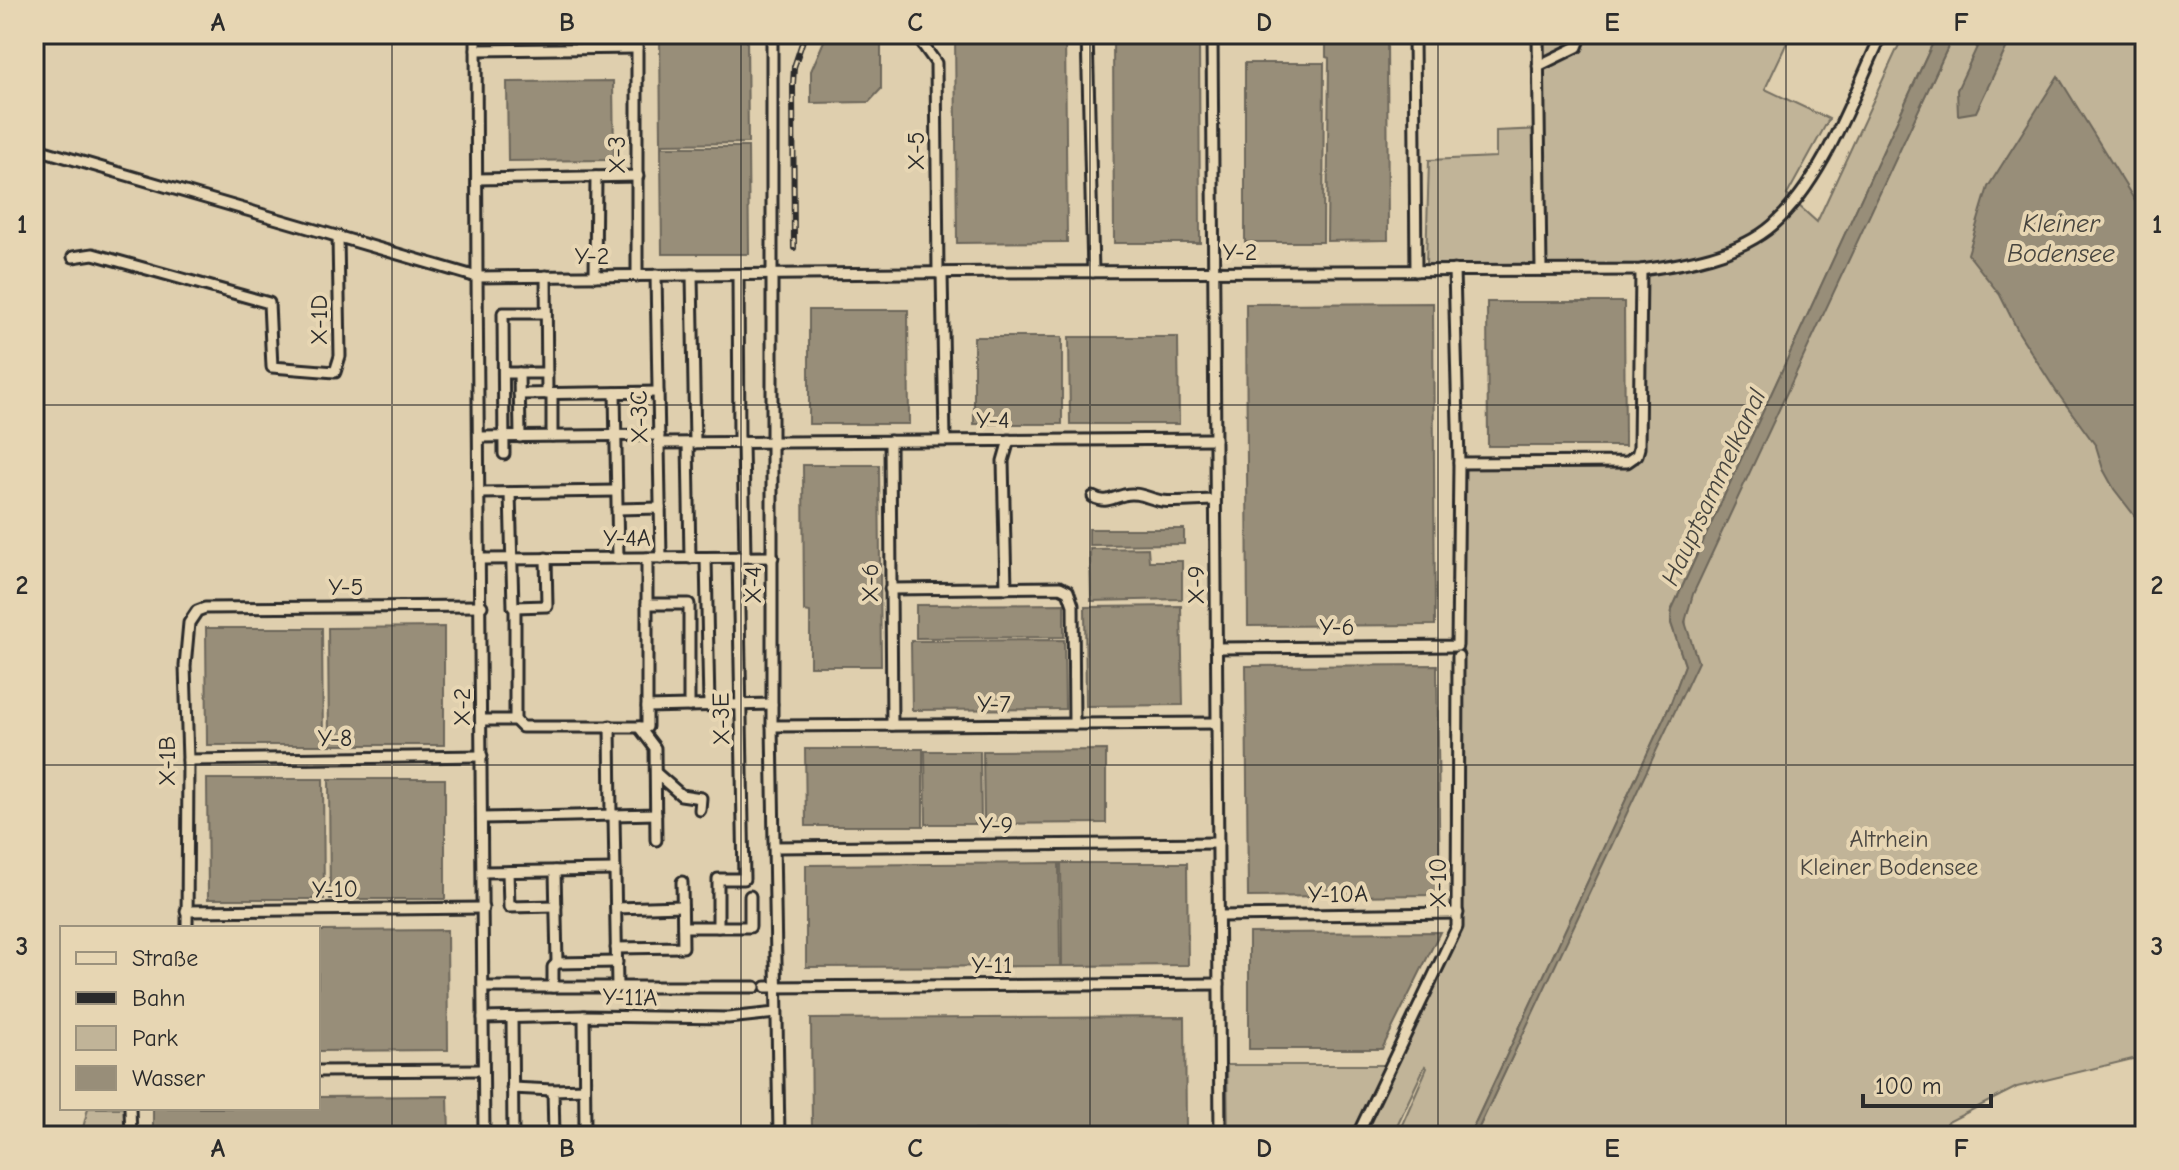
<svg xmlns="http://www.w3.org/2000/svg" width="2179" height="1170" font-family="'Comic Neue',sans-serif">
  <rect width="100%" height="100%" fill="#dfcfae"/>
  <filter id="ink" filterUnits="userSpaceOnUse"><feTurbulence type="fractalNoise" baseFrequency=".0125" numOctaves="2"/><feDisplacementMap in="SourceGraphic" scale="16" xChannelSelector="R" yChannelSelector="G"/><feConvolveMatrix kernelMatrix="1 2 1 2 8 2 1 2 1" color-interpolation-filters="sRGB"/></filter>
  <g filter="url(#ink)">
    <g fill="#c1b498" stroke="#767062" stroke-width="2">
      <path d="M1544 34H1791L1765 89 1829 119 1787 195 1817 222 1904 34H1937L1672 609 1671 623 1685 665 1670 705 1469 1136H1397L1427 1068 1425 1066 1392 1136H1228L1227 1065H1395L1463 928V467L1638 463 1641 266 1426 264 1429 160 1496 157V131L1544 129Z"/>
      <path d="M1954 34H2145V1056L2017 1087 1946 1123 1947 1136H1475L1696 662 1686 630 1685 607Z"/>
      <path d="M88 1108H124V1136H81Z"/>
    </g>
    <g fill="#988e79" stroke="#6c665a" stroke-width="2">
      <path d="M660 34H747L748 143 661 144Z"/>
      <path d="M827 34H881V89L869 102 811 103V71Z"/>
      <path d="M955 34H1065L1067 242 957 243Z"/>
      <path d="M1113 34H1199L1200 243H1114Z"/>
      <path d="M1326 34H1387L1388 240 1327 241 1329 58 1326 57Z"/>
      <path d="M1937 34H1954L1693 594 1685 622 1698 662 1475 1136H1469L1670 705 1685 665 1671 623 1672 609Z"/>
      <path d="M1983 34H2013L1976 112 1958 115 1957 90Z"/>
      <path d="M1245 63H1324L1323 242H1245Z"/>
      <path d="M2058 76 2145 217V523L2134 515 2114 489 2103 469 2096 446 2056 391 2019 333 2000 295 1968 254 1988 187Z"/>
      <path d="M613 81 614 160 508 161 507 82Z"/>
      <path d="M661 147H748L749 254H662Z"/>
      <path d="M1487 302H1624L1625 446H1488Z"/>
      <path d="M1433 303 1435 625 1248 626 1246 304Z"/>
      <path d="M809 310H908L909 424H809Z"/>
      <rect x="974" y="337" width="88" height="87"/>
      <path d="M1069 337H1178L1179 424H1070Z"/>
      <path d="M803 465H879L881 666H810V612L804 611Z"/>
      <path d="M1089 529H1184V544L1089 545Z"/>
      <path d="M1148 548 1149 561H1182V599L1091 601 1090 549Z"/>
      <path d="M1064 604V637L916 638V605Z"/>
      <path d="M1181 606 1183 705 1086 706 1085 607Z"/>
      <path d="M444 627V745H329L328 628Z"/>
      <path d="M206 628H322L323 745H207Z"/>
      <path d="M1064 640 1065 709 912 710 911 641Z"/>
      <path d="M1437 665 1440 895 1248 897 1246 666Z"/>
      <path d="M923 749V826H806L805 749Z"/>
      <path d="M1106 750V823L984 824 983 751Z"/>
      <path d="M925 751H980L981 824H926Z"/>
      <path d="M207 779H323L324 899H208Z"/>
      <path d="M329 779H445V899H330Z"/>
      <path d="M1059 863 1060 966 806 967V865Z"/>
      <path d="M1187 863 1188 965 1062 966 1061 863Z"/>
      <path d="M447 930 448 1050 318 1051V931Z"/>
      <path d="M1440 932 1382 1049H1249V933Z"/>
      <path d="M1185 1017 1186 1129 812 1131 811 1019Z"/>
      <path d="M448 1096 449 1136H153V1108H318V1097Z"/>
    </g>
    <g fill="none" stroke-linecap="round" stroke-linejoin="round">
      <defs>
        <g id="minor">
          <path d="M637 34V276"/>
          <path d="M772 34V726L779 1136"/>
          <path d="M920 34 921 42 936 63 938 273"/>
          <path d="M1087 34 1093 272"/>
          <path d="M1212 34 1220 1136"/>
          <path d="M1414 34 1416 271"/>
          <path d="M1538 34 1541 270"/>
          <path d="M476 50 637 48"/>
          <path d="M1538 66 1577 47 1582 34"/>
          <path d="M34 148 477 277 476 34"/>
          <path d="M477 179 638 176"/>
          <path d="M73 257 93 254 269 303 272 367 335 372 340 356 338 236"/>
          <path d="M942 273 945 440"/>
          <path d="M656 275 661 558"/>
          <path d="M692 275 695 443"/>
          <path d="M738 275 739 442"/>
          <path d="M546 276 547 394"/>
          <path d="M595 276 596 177"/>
          <path d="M504 373H547"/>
          <path d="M519 373 520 437"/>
          <path d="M615 393 618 558"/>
          <path d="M519 394 658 392"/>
          <path d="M552 394V436"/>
          <path d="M480 437 659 435"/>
          <path d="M890 441 892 725"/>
          <path d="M743 442 745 557"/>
          <path d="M659 443 1215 439"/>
          <path d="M688 443 690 558"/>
          <path d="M504 454 503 313H546"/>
          <path d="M1459 463 1627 462 1637 455 1639 448 1641 270"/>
          <path d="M480 493 616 491"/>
          <path d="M510 493 513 607H515V720"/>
          <path d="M1093 497C1106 504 1111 498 1124 495 1138 491 1149 499 1162 501 1179 503 1198 500 1215 500"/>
          <path d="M617 509 660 508"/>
          <path d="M706 558 709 706"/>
          <path d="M481 559 773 557"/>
          <path d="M1006 588 1003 461 1009 440"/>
          <path d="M890 589 1060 587 1068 591 1073 605 1074 724"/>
          <path d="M647 604H689V706"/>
          <path d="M515 607 547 606 546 558"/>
          <path d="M1216 648 1457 646 1459 463 1454 270"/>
          <path d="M647 707 772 704"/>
          <path d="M481 720H515L522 727H647V558"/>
          <path d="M610 726 611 815"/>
          <path d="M772 726 1216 723"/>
          <path d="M639 727 655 748 656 840"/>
          <path d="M188 760 482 756"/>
          <path d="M657 774 681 795 701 798 700 810"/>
          <path d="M614 815 617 987"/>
          <path d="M483 818 656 814"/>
          <path d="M774 847 1218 843"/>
          <path d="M555 871 557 963 617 962"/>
          <path d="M483 872 615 870"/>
          <path d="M508 872 509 907 556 906"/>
          <path d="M616 908 682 906"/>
          <path d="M186 911 483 908"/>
          <path d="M1218 916 1458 913"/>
          <path d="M683 927H750V896"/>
          <path d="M718 927V879H744L738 557"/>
          <path d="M187 928 188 760 185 666 189 623 197 611 205 608 482 606"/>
          <path d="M616 948 683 947 682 882"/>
          <path d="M484 987H755"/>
          <path d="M553 987V967L557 963"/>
          <path d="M766 987 1219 984"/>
          <path d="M483 1018 584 1016 728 1018 776 1013"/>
          <path d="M512 1018 513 1136"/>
          <path d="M318 1071 483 1070"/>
          <path d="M512 1088 553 1090"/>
          <path d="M130 1108 131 1136"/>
          <path d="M484 1136 477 277 1009 272 1641 270C1684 264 1739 255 1773 225 1824 180 1853 95 1882 34"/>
          <path d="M554 1136 553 1090 584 1089"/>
          <path d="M582 1136 585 1129 584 1016"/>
          <path d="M1357 1136 1457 927 1458 656"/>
        </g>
      </defs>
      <use href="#minor" stroke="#2b2b2b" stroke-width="15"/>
      <use href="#minor" stroke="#e7d6b3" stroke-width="9"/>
      <defs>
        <path id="rail" d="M794 248 793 84 794 67 805 34"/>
      </defs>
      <use href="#rail" stroke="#2b2b2b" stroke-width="6"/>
      <use href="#rail" stroke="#e7d6b3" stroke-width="3" stroke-dasharray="9" stroke-linecap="butt"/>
    </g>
  </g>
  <path fill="none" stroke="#2b2b2b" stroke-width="2" stroke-opacity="0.55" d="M392 34V1136M741 34V1136M1090 34V1136M1438 34V1136M1786 34V1136M34 405H2145M34 765H2145"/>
  <g text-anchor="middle" stroke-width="8" stroke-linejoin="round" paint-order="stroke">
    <g font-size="24" fill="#2b2b2b" stroke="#e7d6b3">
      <text transform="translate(916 151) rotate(-90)" y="8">X-5</text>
      <text transform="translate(617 155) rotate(-90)" y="8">X-3</text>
      <text x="1240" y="260">Y-2</text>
      <text x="592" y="264">Y-2</text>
      <text transform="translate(319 320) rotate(-90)" y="8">X-1D</text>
      <text transform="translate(639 417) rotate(-91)" y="8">X-3C</text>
      <text x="993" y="428">Y-4</text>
      <text x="627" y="546">Y-4A</text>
      <text transform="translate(870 583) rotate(-90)" y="8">X-6</text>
      <text transform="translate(753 585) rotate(-90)" y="8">X-4</text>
      <text transform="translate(1196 585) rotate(-90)" y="8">X-9</text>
      <text x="346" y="595">Y-5</text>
      <text x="1337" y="635">Y-6</text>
      <text x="994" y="712">Y-7</text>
      <text transform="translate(462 707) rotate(-90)" y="8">X-2</text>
      <text transform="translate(721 719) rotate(-91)" y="8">X-3E</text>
      <text transform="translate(335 738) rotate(-1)" y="8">Y-8</text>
      <text transform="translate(167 761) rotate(-90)" y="8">X-1B</text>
      <text x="996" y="833">Y-9</text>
      <text transform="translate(1438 883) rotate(-90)" y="8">X-10</text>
      <text transform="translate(335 889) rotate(-1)" y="8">Y-10</text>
      <text transform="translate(1338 894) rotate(-1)" y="8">Y-10A</text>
      <text x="992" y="973">Y-11</text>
      <text transform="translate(630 997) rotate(1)" y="8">Y-11A</text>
    </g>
    <g font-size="24" fill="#494641" stroke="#e7d6b3">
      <text x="1889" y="847">Altrhein<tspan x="1889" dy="28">Kleiner Bodensee</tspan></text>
    </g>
    <g font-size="26" font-style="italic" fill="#46443e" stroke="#e7d6b3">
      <text x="2061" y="232">Kleiner<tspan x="2061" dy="30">Bodensee</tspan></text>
      <text transform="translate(1713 487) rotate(-65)" y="9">Hauptsammelkanal</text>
    </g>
  </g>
  <rect width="2179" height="1170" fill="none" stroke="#e7d6b3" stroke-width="88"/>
  <rect x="60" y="926" width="260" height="184" fill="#e7d6b3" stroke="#9c927d" stroke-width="2"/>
  <rect x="76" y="952" width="40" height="12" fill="#e7d6b3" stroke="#9c927d" stroke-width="2"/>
  <text x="132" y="966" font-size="24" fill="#2b2b2b">Straße</text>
  <rect x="76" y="992" width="40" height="12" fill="#2b2b2b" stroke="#9c927d" stroke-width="2"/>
  <text x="132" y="1006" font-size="24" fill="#2b2b2b">Bahn</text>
  <rect x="76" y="1026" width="40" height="24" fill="#c1b498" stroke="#9c927d" stroke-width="2"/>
  <text x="132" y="1046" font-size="24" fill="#2b2b2b">Park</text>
  <rect x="76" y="1066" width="40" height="24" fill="#988e79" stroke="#9c927d" stroke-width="2"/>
  <text x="132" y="1086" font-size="24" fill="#2b2b2b">Wasser</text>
  <path d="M1863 1094v12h128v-12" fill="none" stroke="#2b2b2b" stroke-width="4"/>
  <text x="1875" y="1094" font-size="24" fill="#2b2b2b" stroke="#e7d6b3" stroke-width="6" paint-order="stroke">100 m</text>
  <rect x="44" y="44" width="2091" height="1082" fill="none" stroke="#2b2b2b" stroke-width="3"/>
  <g font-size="26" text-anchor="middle" font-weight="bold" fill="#2b2b2b">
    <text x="218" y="31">A</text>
    <text x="567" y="31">B</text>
    <text x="915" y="31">C</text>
    <text x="1264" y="31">D</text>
    <text x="1612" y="31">E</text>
    <text x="1961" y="31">F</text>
    <text x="22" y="233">1</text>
    <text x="2157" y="233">1</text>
    <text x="22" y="594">2</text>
    <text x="2157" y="594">2</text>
    <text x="22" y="955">3</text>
    <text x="2157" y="955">3</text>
    <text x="218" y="1157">A</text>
    <text x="567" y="1157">B</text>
    <text x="915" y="1157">C</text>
    <text x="1264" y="1157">D</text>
    <text x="1612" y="1157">E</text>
    <text x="1961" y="1157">F</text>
  </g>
</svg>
